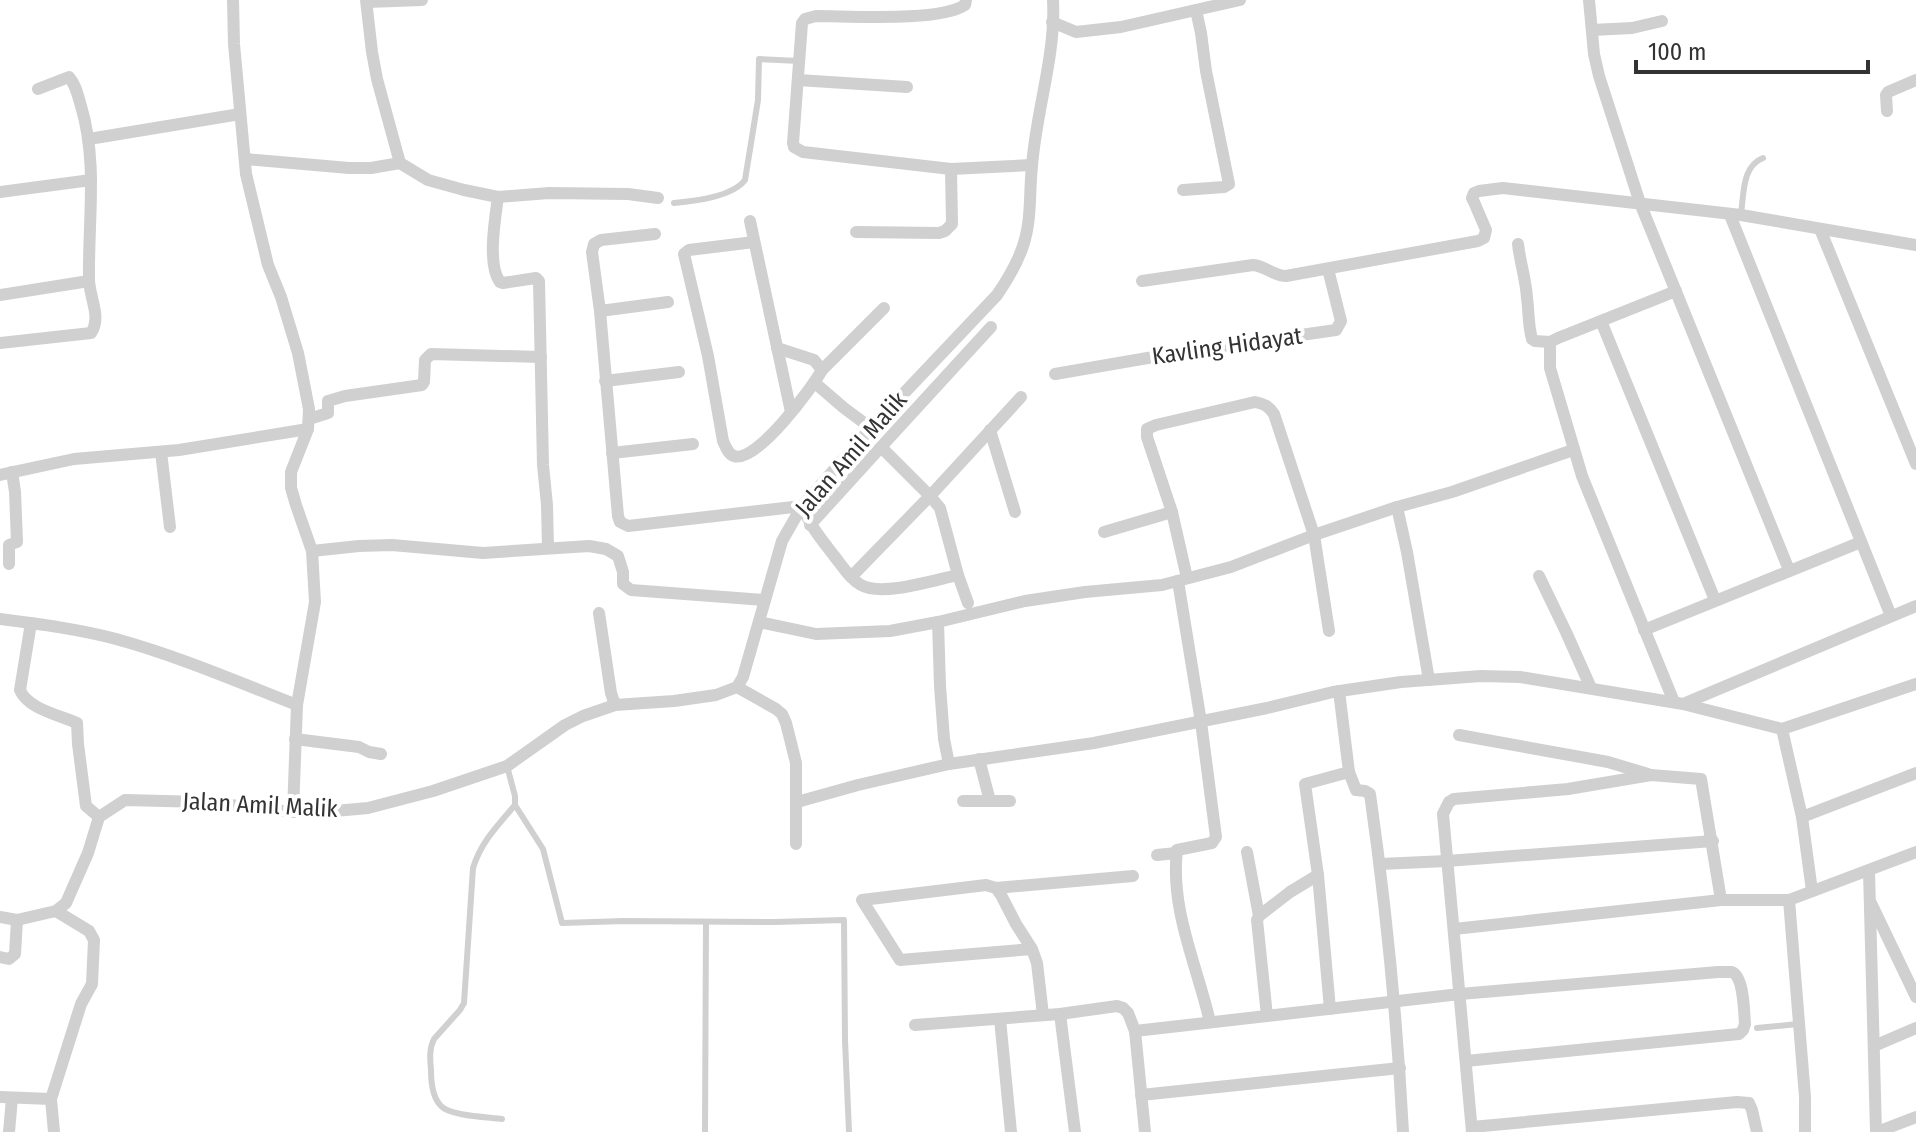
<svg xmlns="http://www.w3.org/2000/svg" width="1916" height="1132" font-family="'Fira Sans Condensed',sans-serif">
  <rect width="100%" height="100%" fill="#fff"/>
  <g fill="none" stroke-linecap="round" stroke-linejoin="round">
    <g stroke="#d0d0d0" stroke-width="6">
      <path d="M674 203C695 201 732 197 745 180L758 100 759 59 799 61"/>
      <path d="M1741 213C1744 194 1742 166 1763 158"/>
      <path d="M515 805 543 849 562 923 624 921 775 922 844 920 845 1040 849 1132"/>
      <path d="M1757 1028 1798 1024"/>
      <path d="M502 1119C488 1117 450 1116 441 1106 432 1097 431 1082 431 1070 430 1059 429 1049 434 1039L460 1010 464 1003 473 868C481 842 498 825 515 805V796L507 766"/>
      <path d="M705 1132 706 922"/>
    </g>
    <g stroke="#d0d0d0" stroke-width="12">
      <path d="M233 0 234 44 246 174 268 265 281 297 298 353 309 409 308 429 291 472V488L296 505 312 551 315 602 297 705 293 812"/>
      <path d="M366 0 372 52 377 79 400 163 428 180 464 190 498 197 549 193 628 194 658 198"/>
      <path d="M966 0 965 5C939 22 851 16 816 16L805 19 802 23 793 143 794 147 803 152 951 169 1032 165"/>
      <path d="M1589 0 1594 54 1599 76 1640 203 1789 570"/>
      <path d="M367 2 422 0"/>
      <path d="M1052 22 1076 32 1121 27 1240 0"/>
      <path d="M1592 30 1632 28 1662 21"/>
      <path d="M798 80 907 87"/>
      <path d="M1887 111 1886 95 1888 92 1916 80"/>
      <path d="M89 139 240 114"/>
      <path d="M245 159 349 168H371L400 163"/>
      <path d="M1183 190 1224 187 1229 184 1206 71 1201 33 1196 10"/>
      <path d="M0 192 91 180"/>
      <path d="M498 197C495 219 487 265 500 282L503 283 536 278 539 281 543 465 547 505 548 548"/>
      <path d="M1730 215 1891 616"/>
      <path d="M750 221 791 412"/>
      <path d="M1820 229 1916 464"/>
      <path d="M856 232 939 233 945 231 952 224 951 169"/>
      <path d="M655 234 601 240 594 244 592 252 600 311 618 516 620 522 628 526 802 506C810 526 822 540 835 557 843 567 850 579 861 585 882 597 934 580 958 575L968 603"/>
      <path d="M754 242 689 250 684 254 708 356 723 441C726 447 728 454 734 456 756 464 812 388 822 370L814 360 777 348"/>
      <path d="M1518 244C1520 262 1526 280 1527 298 1529 312 1528 325 1532 339L1535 341 1550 342"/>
      <path d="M1142 281 1253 265C1266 266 1273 276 1286 276L1478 241 1484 238 1486 230 1474 202 1472 198 1474 193 1479 191 1503 188 1741 215 1916 245"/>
      <path d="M0 295 89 281"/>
      <path d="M600 311 668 302"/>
      <path d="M1601 321 1715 600"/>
      <path d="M0 343 91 333C102 317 89 297 89 279 88 221 98 162 81 106 78 96 76 85 69 77L38 89"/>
      <path d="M822 370 884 308"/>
      <path d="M1055 374 1188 351 1336 330 1341 321 1328 269"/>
      <path d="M605 381 679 372"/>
      <path d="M815 383 844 408 871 428"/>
      <path d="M309 419 328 413V401L345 396 422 385 424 382 425 360 431 354 541 357"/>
      <path d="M990 430 1015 512"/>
      <path d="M881 447 991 327"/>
      <path d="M161 452 170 527"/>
      <path d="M612 453 693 444"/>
      <path d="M0 475 74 459 179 450 308 429"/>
      <path d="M1397 507 1407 552 1429 680"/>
      <path d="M810 525 881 447 930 496 851 577"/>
      <path d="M1104 532 1172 512"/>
      <path d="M312 551 359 546 392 545 483 553 589 546 606 549 618 556 623 572V584L631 590 765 600"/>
      <path d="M9 564V545L17 542 15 492 12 472"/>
      <path d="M958 575 940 508 930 496 1021 397"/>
      <path d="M1539 576 1566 632 1591 688"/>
      <path d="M1187 578 1172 512 1147 437V429L1156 425 1255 402C1264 404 1269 406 1274 414L1314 535 1329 631"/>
      <path d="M1178 581 1201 722 1216 837 1212 843 1177 850C1170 910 1197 965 1210 1022"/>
      <path d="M599 613 611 693 615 705"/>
      <path d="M0 619C39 624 78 629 116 639 178 656 238 682 297 705"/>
      <path d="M759 622 816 634 890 631 938 622 1025 601 1085 592 1162 585 1231 567 1314 535 1397 507 1452 492 1573 450"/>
      <path d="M938 622 940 686 944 739 949 764 1094 743 1267 708 1333 692 1401 682 1481 676 1520 677 1683 704 1916 606"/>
      <path d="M31 623 20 690C28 709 59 715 77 723L78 744 86 806 99 817"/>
      <path d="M1644 630 1861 542"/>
      <path d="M737 687 776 709 782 714 786 723 796 763V844"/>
      <path d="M1674 702 1582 476 1550 368V342L1558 338 1676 291"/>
      <path d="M1683 704 1782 729 1802 817 1812 891"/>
      <path d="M1782 729 1916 684"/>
      <path d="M1459 735 1608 762 1648 774"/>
      <path d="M295 739 359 747 369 752 381 754"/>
      <path d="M979 759 990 801"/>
      <path d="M1349 772 1356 790 1365 791 1370 794C1386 906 1397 1019 1403 1132"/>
      <path d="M963 801H1010"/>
      <path d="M797 802 858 785 949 764"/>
      <path d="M1802 817 1916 773"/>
      <path d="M1247 852 1259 916"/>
      <path d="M1157 855 1176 853"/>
      <path d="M1380 864 1447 861 1713 841"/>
      <path d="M1869 871 1876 1132"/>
      <path d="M996 888 1133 876"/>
      <path d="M1871 903 1916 997"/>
      <path d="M0 917 17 920 47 913 56 911 66 903 88 853 99 817 125 800 203 802 293 812H324L368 808 433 791 507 766 565 725 583 716 615 705 674 701 716 695 737 687 743 677 782 541 802 506 871 428 997 295C1008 279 1017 264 1023 246 1032 219 1029 193 1032 166 1036 111 1056 55 1053 0"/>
      <path d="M1454 929 1721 900H1789"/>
      <path d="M1032 949 1016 924 1001 895 996 888 986 885 862 900 900 960 1032 949 1037 963 1043 1015"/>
      <path d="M0 957 9 959 15 954 17 920"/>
      <path d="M1330 1009 1318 875 1305 784 1349 772 1339 691"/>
      <path d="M1060 1014 1075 1132"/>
      <path d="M1267 1016 1257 920 1259 916 1290 892 1318 875"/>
      <path d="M1000 1019 1011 1132"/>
      <path d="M915 1025 1060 1014 1117 1006 1123 1008 1128 1013 1135 1031 1145 1132"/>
      <path d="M1135 1031 1460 994 1718 972C1721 972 1730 972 1732 972 1744 977 1744 1012 1745 1024L1743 1030 1739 1034 1466 1061"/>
      <path d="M1874 1046 1916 1028"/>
      <path d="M1141 1095 1400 1068"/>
      <path d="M0 1097 51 1099"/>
      <path d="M1472 1127 1737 1102 1749 1103 1752 1110 1757 1132"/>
      <path d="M9 1132 12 1098"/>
      <path d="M54 1132 51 1099 81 1004 92 984 94 940 89 931 56 911"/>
      <path d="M1472 1132 1443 814 1449 802 1454 799 1568 789 1651 775 1701 779 1721 900"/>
      <path d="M1805 1132V1097L1789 900 1916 852"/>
      <path d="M1877 1132 1916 1117"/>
    </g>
  </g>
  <g text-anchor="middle" stroke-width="8" stroke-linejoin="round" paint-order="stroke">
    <g font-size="24" fill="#333" stroke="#fff">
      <text transform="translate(1227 346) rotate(-8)" y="8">Kavling Hidayat</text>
      <text transform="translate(851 454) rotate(-49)" y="8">Jalan Amil Malik</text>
      <text transform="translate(260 805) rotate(3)" y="8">Jalan Amil Malik</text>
    </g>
  </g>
  <path d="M1636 60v12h232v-12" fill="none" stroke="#333333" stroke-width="4"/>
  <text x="1648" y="60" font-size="24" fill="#333333" stroke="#ffffff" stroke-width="6" paint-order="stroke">100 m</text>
</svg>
